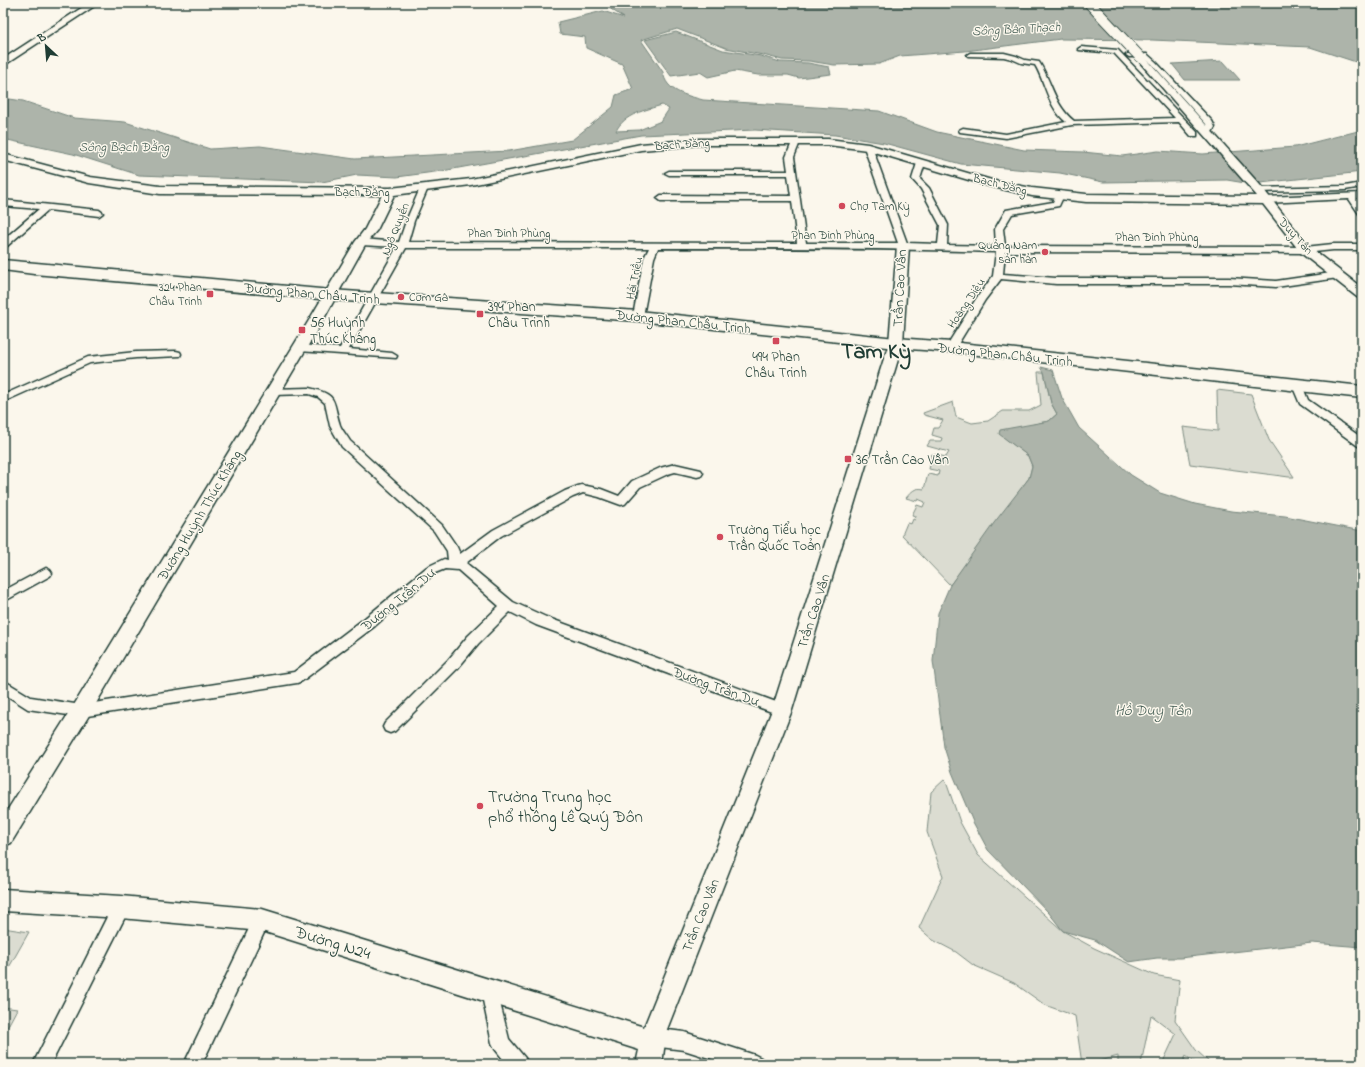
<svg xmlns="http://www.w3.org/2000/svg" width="1365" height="1067" font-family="'Indie Flower',sans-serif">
  <rect width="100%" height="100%" fill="#fbf7ec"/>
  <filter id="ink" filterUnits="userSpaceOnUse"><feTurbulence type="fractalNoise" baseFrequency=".025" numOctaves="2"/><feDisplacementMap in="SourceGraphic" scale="8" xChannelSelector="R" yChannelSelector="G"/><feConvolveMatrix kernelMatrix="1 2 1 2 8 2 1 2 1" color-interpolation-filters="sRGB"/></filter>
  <g filter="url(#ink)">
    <g fill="#dbdcd1" stroke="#7d8c82">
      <path d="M1038 372H1044L1051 403 1057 414 1049 421 1034 424 1005 438 1028 456 1032 466 1029 478 950 585 902 535 907 523 911 524 913 519 915 520 916 516 912 515 917 505 923 507 925 502 918 499 917 501 906 498C912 491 915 487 924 489L928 474 938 476 939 471 929 469 931 461H929L932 454 946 457 949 452 927 446 930 441H941L942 438 932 435 934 428H938L943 420 924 415 923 413 953 402 956 417 972 423 988 421 1003 411H1029L1041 405Z"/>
      <path d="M1217 390 1251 394 1269 440 1294 477H1289L1190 464 1183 427 1218 431Z"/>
      <path d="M945 779 960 822 978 855 1063 931 1094 948 1154 975 1180 980 1175 1020 1196 1050 1211 1064H1197L1186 1056 1182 1064H1162L1176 1034 1151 1015 1141 1064H1118V1056L1100 1061 1097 1064H1082L1075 1016 1045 1005 1014 983 973 965 956 952 933 940 919 928 943 876 927 832 931 792Z"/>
      <path d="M3 928 29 932 3 978Z"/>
      <path d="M3 1007 17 1009 3 1035Z"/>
    </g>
    <g fill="#adb4aa" stroke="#74847b" fill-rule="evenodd">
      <path d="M602 3H1362V64L1310 47 1152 40 1061 39 965 51 900 56 879 64 834 65 809 61 782 60 763 55 726 48 677 29 641 40 663 72C666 92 686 95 703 100L879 111 937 132 1024 150 1083 152 1122 156 1158 151 1203 154 1295 147 1362 130V172L1251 184 1227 180 1103 182 1060 173 961 164 884 143 835 135 755 130 641 135 442 171 397 177 357 175 322 182 139 175 73 154 3 139V98L23 101 74 118 125 122 210 149 260 146 355 159 509 151 572 140 613 107 616 95 633 89 622 64 586 48 585 37 560 34 558 22 603 11 624 18ZM662 105 669 109 661 121 639 130 616 131C624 114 646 110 662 105Z"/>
      <path d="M676 32 723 50 761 56 780 62 808 63 829 67 831 74 799 78 788 75H758L735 71 708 77 700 72 671 76 645 40Z"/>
      <path d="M1223 61 1240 80H1185L1172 64Z"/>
      <path d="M1041 367 1053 370 1062 398 1079 428 1131 475 1160 493 1195 504 1231 511 1285 516 1362 531V947L1312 943 1180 958H1157L1129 962 1095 940 1063 931 1049 913 988 850 973 822 952 772 944 747 933 661 938 613 950 585 994 523 1029 478 1032 466 1028 456 999 434 1000 430 1049 421 1057 414 1051 403 1044 372Z"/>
    </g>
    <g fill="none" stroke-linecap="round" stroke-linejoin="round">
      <defs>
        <g id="street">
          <path d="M1081 47 1118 50 1197 132V136H1191L1179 122 1072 125 1006 138 960 132 959 130 963 128 1006 134 1066 122C1048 107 1046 84 1035 65L1021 63 1012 59 1004 57 968 56 967 55 970 53H1004L1016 56 1025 60 1039 62C1052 82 1054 105 1074 121L1175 118 1114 53 1079 50 1078 49Z"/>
          <path d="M1127 54H1147L1156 62 1212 121 1215 127 1211 134H1205L1204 132 1207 127 1206 124 1152 64 1143 57H1129L1126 55Z"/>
          <path d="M793 140H796L800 142 794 157 806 243H898L864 147 868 145 872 147 907 243 938 244 940 225 921 189 912 179 917 163 921 161 925 163 920 179 929 188 948 225 947 245 996 246 995 229 1006 210 1053 202 1057 193H1060L1064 195 1059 206 1012 214 1003 229 1005 246 1305 247 1333 244H1362V250H1333L1305 253 1005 252 1003 274 1056 278H1229L1276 281 1338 272 1343 275 1338 278 1276 287 1229 284H1056L1001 279 985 300 955 349 951 350 946 347 976 299 993 276 996 252C883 248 771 248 658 248L654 258 643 316 638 319 633 316 644 258 649 248H406L349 349 392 353 397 356 396 358 299 351 294 348 299 345 340 348 397 247 361 245 357 242 361 239 399 242 406 221 421 186H424L428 188 414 221 408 242 797 243 792 201H661L657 198 661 195 791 196 788 175H669L665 173 669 171H788L786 157Z"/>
          <path d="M1362 183V187L1345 190 1258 192 1254 190 1258 188 1345 186Z"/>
          <path d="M1362 193V197L1357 198 1362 206V215L1359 214 1349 199 1265 203 1261 200 1265 197Z"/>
          <path d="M3 200 99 210 103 213 99 216 48 210 6 247 3 248V240L39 209 3 206Z"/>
          <path d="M176 351 180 352 181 354 180 356 136 358 90 363 3 402V395L88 357 136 352Z"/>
          <path d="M1297 382 1302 385 1308 400 1362 438V447L1358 446 1300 404 1292 385Z"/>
          <path d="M309 388C339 395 332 400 340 425 342 430 347 436 350 441L442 525 457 547 460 554 493 530 565 491 578 486 582 485 601 489 619 496 632 481 660 468 675 464 701 470 703 473 701 476 697 477 675 472 668 474 640 487 625 504 621 505 599 497 583 493 573 497 501 536 466 563 513 602 546 617 787 706 789 710 787 714 782 716 777 714 536 625 510 612 478 644 458 668 395 731 390 733 385 731 383 727 385 723 448 660 468 636 499 606 458 570 445 569 435 573 375 626 302 681 297 683 81 717 28 709 3 693V680L31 697 81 705 294 672 365 618 427 567 444 559 448 560 447 551 434 531 342 447 330 426 325 403 318 397 309 394 272 395 267 392 272 389Z"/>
          <path d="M46 568 50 570 52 573 50 576 3 602V591Z"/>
          <path d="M121 899 127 901 129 907 127 913 51 1064H33L115 901Z"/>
          <path d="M262 912 268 914 270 920 202 1064H184L256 914Z"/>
          <path d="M489 983 495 985 497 991 509 1039 525 1058 528 1064H507L495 1049 492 1043 481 991 483 985Z"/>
          <path d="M652 1028 684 1032 755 1055 761 1058 764 1064H728L684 1050 652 1046 646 1043 643 1037 646 1031Z"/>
        </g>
        <g id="secondary">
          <path d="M89 3H99L3 66V59Z"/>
          <path d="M1141 55 1144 56 1260 185 1309 247 1362 288V298L1357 297 1301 253 1263 204 1086 202 1032 196 989 186 867 150 828 145H699L641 150 471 185 394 195 377 230 366 243 322 322 88 717 11 843 3 846V817L74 705 308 322 355 242 365 229 382 195 160 194 89 183 3 160V154L90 177 160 186 390 188 471 179 641 144 699 139H828L868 144 995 181 1032 188 1086 194 1257 196 1138 60 1136 58 1138 56Z"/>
          <path d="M903 242 907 243 909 246 903 343 792 710 664 1037 665 1042 662 1064H636L639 1050 262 931 121 918 3 911V889L121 896 262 909 644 1027 772 710 889 343 897 246 899 243Z"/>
        </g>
        <path id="primary" d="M3 260 331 290 638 311 896 338 951 342 1362 386V398L951 352 896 348 638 321 331 300 34 274 3 270Z"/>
      </defs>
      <use href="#street" stroke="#1f3d34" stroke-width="3"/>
      <use href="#secondary" stroke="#1f3d34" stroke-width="3"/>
      <use href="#primary" stroke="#1f3d34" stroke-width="3"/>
      <use href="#street" fill="#fbf7ec" fill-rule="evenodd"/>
      <use href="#secondary" fill="#fbf7ec" fill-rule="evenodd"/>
      <use href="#primary" fill="#fbf7ec" fill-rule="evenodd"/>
      <defs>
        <path id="secondary-bridge" d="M1089 3 1141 58"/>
      </defs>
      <use href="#secondary-bridge" stroke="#1f3d34" stroke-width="12" stroke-linecap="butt"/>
      <use href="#secondary-bridge" stroke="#fbf7ec" stroke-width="10"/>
    </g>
  </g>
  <g fill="#d1495b" stroke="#fbf7ec" stroke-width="1.5">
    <circle cx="842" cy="206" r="4"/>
    <circle cx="1045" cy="252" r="4"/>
    <rect x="206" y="290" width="8" height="8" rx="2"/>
    <circle cx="401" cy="297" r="4"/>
    <rect x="476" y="310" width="8" height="8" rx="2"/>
    <rect x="298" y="326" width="8" height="8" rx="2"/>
    <rect x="772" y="337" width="8" height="8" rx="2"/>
    <rect x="844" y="455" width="8" height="8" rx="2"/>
    <circle cx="720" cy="537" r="4"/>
    <circle cx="480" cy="806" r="4"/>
  </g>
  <g text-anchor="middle" stroke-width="3" stroke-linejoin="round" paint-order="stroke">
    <g font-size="12" fill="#1f3d34" stroke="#fbf7ec">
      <text transform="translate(682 144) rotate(-4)" y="4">Bạch Đằng</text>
      <text transform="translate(1000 184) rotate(14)" y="4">Bạch Đằng</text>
      <text x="362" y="196">Bạch Đằng</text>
      <text transform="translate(395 229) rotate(-68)" y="4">Ngô Quyền</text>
      <text x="509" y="237">Phan Đình Phùng</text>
      <text x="833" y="239">Phan Đình Phùng</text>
      <text transform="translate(1296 236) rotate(48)" y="4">Duy Tân</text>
      <text x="1157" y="241">Phan Đình Phùng</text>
      <text transform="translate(634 278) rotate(-78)" y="4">Hải Triều</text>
      <text transform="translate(966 303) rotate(-56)" y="4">Hoàng Diệu</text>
    </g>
    <g font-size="12" fill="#1f3d34" stroke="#fbf7ec" text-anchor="start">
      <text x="850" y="210">Chợ Tam Kỳ</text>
      <text x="1037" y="249" text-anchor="end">Quảng Nam<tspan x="1037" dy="14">sản hản</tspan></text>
      <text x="202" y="291" text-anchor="end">324 Phan<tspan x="202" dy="14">Châu Trinh</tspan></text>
      <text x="409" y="301">Cơm Gà</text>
    </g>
    <g font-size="13" font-style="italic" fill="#425b52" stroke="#fbf7ec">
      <text transform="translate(1016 28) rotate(-3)" y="5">Sông Bàn Thạch</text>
      <text x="124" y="151">Sông Bạch Đằng</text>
    </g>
    <g font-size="14" fill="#1f3d34" stroke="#fbf7ec">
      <text transform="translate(899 288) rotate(-87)" y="5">Trần Cao Vân</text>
      <text transform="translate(312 293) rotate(5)" y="5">Đường Phan Châu Trinh</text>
      <text transform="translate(683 321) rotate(6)" y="5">Đường Phan Châu Trinh</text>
      <text transform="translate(1005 354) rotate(6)" y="5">Đường Phan Châu Trinh</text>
      <text transform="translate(199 515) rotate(-59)" y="5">Đường Huỳnh Thúc Kháng</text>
      <text transform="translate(398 599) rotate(-39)" y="5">Đường Trần Dư</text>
      <text transform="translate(813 611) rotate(-72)" y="5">Trần Cao Vân</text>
      <text transform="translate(716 686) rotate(20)" y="5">Đường Trần Dư</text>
      <text transform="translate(700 915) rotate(-68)" y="5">Trần Cao Vân</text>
    </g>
    <g font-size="14" fill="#1f3d34" stroke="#fbf7ec" text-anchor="start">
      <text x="488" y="311">394 Phan<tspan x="488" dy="16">Châu Trinh</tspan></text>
      <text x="310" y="327">56 Huỳnh<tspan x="310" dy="16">Thúc Kháng</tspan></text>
      <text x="776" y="361" text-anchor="middle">494 Phan<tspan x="776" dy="16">Châu Trinh</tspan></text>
      <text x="856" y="464">36 Trần Cao Vân</text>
      <text x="728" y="534">Trường Tiểu học<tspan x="728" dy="16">Trần Quốc Toản</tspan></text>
    </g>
    <g font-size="15" font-style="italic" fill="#425b52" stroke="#fbf7ec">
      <text x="1153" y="715">Hồ Duy Tân</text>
    </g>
    <g font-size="17" fill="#1f3d34" stroke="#fbf7ec" text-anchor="start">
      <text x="488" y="802">Trường Trung học<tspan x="488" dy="20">phổ thông Lê Quý Đôn</tspan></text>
    </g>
    <g font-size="17" fill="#1f3d34" stroke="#fbf7ec">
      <text transform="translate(333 942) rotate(17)" y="6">Đường N24</text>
    </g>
    <g font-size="22" font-weight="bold" fill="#1f3d34" stroke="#fbf7ec">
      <text x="876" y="358">Tam Kỳ</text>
    </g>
  </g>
  <rect width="1365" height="1067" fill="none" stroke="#fbf7ec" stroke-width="16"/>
  <rect x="8" y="8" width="1349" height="1051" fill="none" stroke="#1f3d34" stroke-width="1.5" filter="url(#ink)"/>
  <g transform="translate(46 46) rotate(334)" stroke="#fbf7ec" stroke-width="3" paint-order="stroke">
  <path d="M0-3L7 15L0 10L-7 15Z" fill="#1f3d34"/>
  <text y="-6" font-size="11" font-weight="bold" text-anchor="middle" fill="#1f3d34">B</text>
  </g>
</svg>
